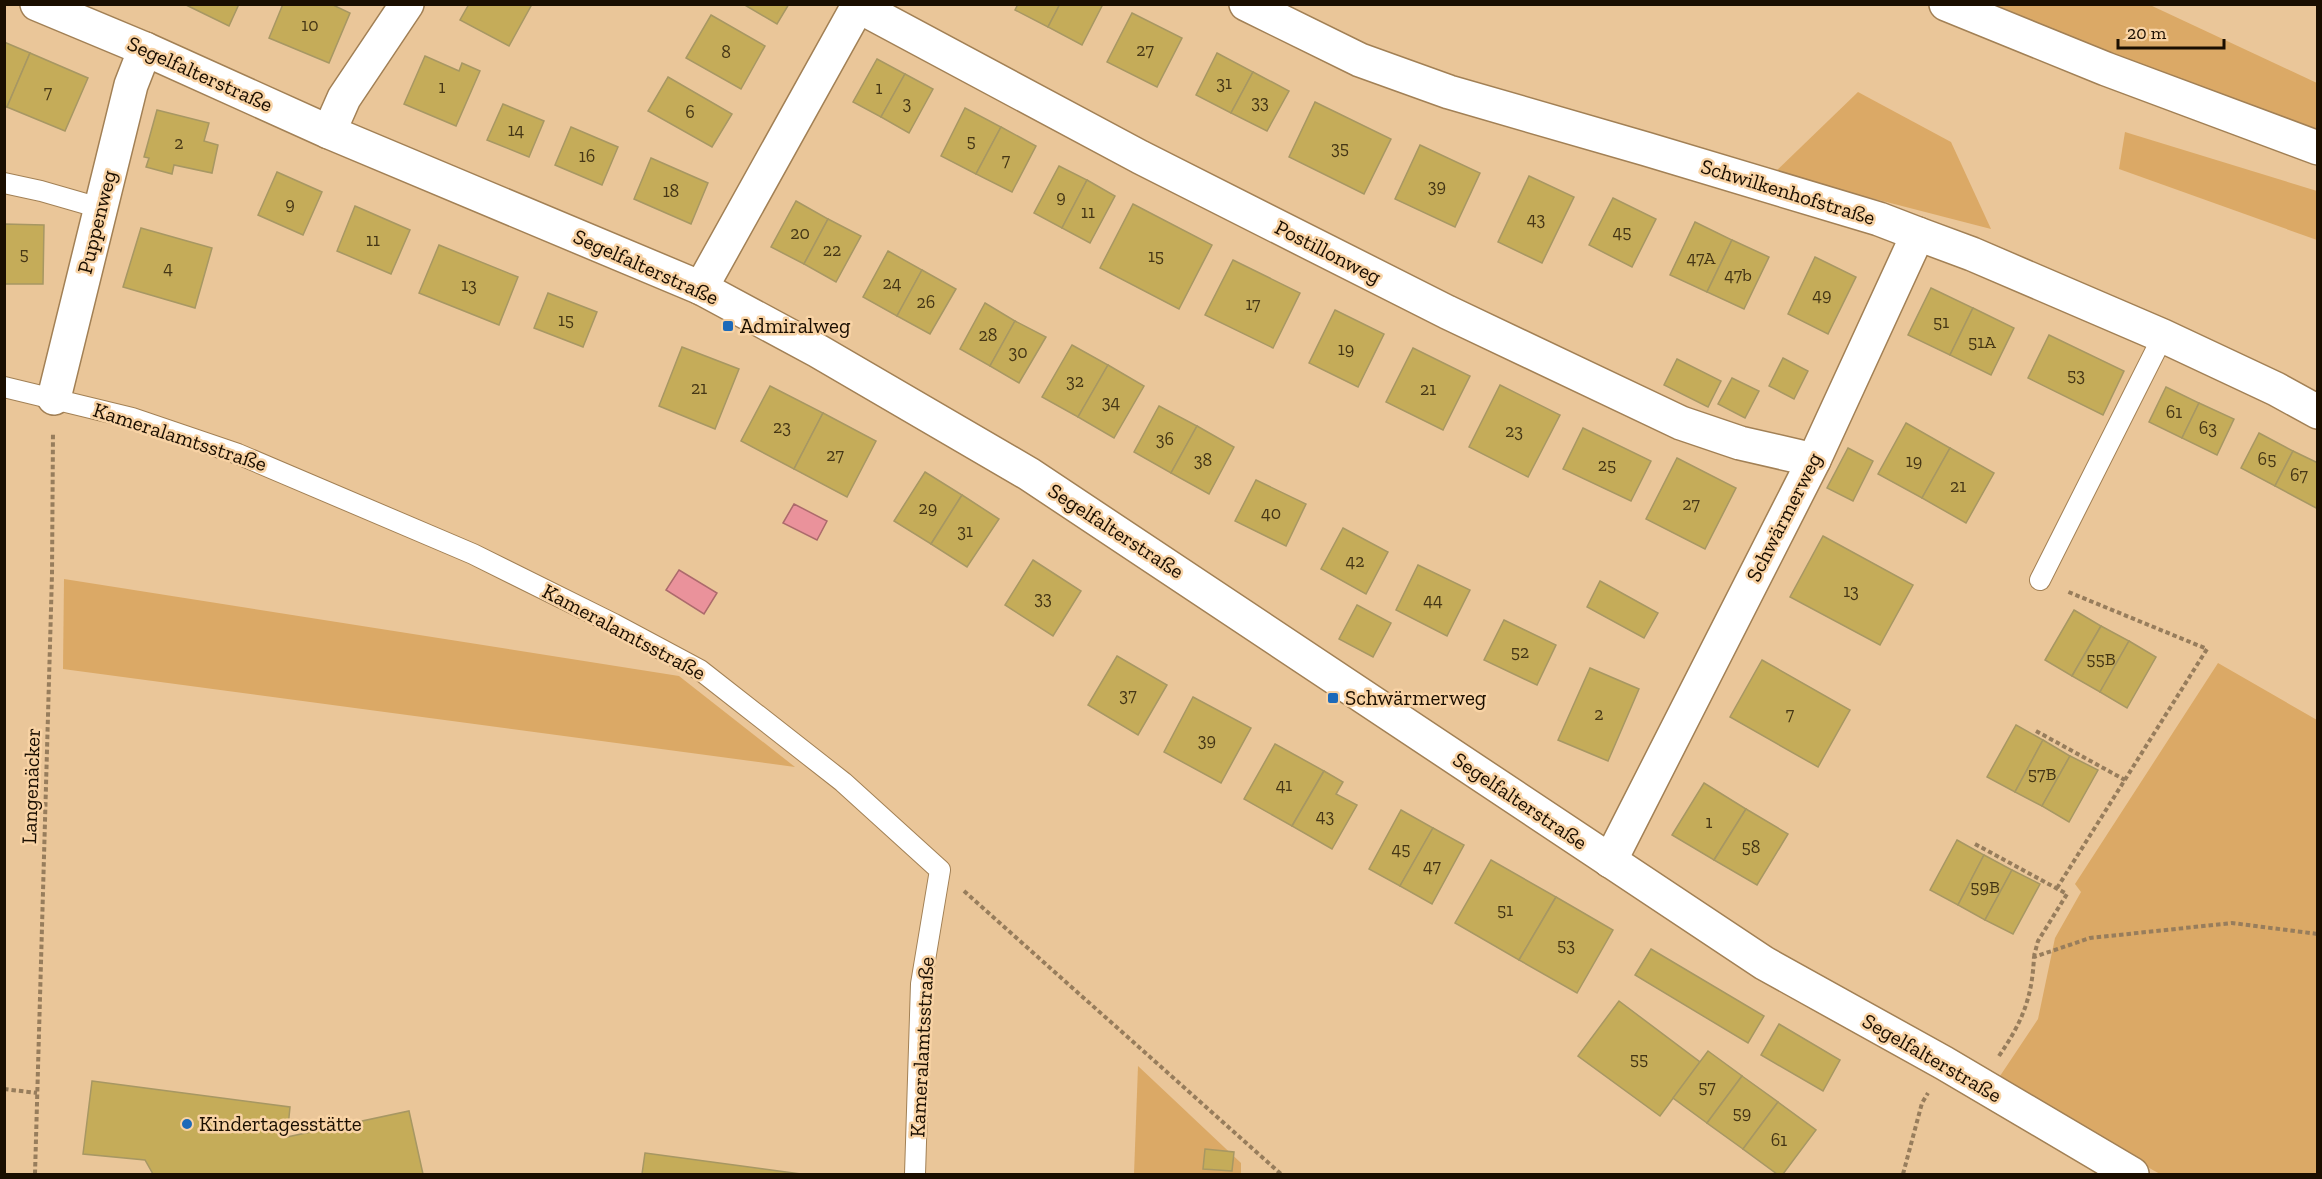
<svg xmlns="http://www.w3.org/2000/svg" width="2322" height="1179" font-family="'Zilla Slab',serif">
  <rect width="100%" height="100%" fill="#eac699"/>
  <g fill="#dba966">
    <path d="M1983 5H2150L2317 83V131Z"/>
    <path d="M1858 92 1951 142 1991 229 1774 173Z"/>
    <path d="M2125 132 2317 191V240L2119 169Z"/>
    <path d="M64 579 679 676 795 767 63 669Z"/>
    <path d="M2218 663 2317 720V1174H2160L1996 1082 2038 1019 2055 938 2081 892 2075 884Z"/>
    <path d="M1138 1066 1241 1163V1174H1134Z"/>
  </g>
  <g fill="#ea929b" stroke="#ac6a6c" stroke-width="1.5">
    <path d="M794 504 827 521 817 540 783 523Z"/>
    <path d="M679 570 717 593 704 614 666 590Z"/>
  </g>
  <g fill="#c5ac59" stroke="#a79763" stroke-width="1.5">
    <path d="M184 4H239L229 26Z"/>
    <path d="M283 4H331L350 13 329 63 269 38Z"/>
    <path d="M469 4H528L531 6 509 46 460 20Z"/>
    <path d="M743 4H789L777 24Z"/>
    <path d="M1018 4H1060L1048 27 1015 10Z"/>
    <path d="M1060 4H1103L1082 45 1048 27Z"/>
    <path d="M1132 13 1182 38 1157 87 1107 62Z"/>
    <path d="M711 15 765 46 741 89 686 58Z"/>
    <path d="M4 42 30 53 7 107 4 105Z"/>
    <path d="M30 53 88 78 65 131 7 107Z"/>
    <path d="M1217 53 1253 72 1231 113 1196 95Z"/>
    <path d="M425 56 459 71 462 63 480 71 456 126 404 104Z"/>
    <path d="M877 59 905 74 881 117 853 102Z"/>
    <path d="M1253 72 1289 91 1267 131 1231 113Z"/>
    <path d="M905 74 933 89 909 133 881 117Z"/>
    <path d="M668 77 732 114 712 147 648 111Z"/>
    <path d="M1315 102 1391 139 1364 194 1289 157Z"/>
    <path d="M503 104 544 121 529 157 487 140Z"/>
    <path d="M965 108 1001 127 976 174 941 156Z"/>
    <path d="M157 110 209 123 204 141 218 145 212 173 174 165 172 174 146 167 149 158 144 157Z"/>
    <path d="M571 127 618 147 602 185 555 165Z"/>
    <path d="M1001 127 1036 146 1012 192 976 174Z"/>
    <path d="M1420 145 1480 173 1455 227 1395 199Z"/>
    <path d="M651 158 708 183 691 224 634 199Z"/>
    <path d="M1059 166 1087 180 1062 228 1034 213Z"/>
    <path d="M277 172 322 192 303 235 258 215Z"/>
    <path d="M1529 176 1574 197 1542 263 1498 242Z"/>
    <path d="M1087 180 1115 196 1090 243 1062 228Z"/>
    <path d="M1613 198 1656 219 1632 267 1589 245Z"/>
    <path d="M796 201 828 219 804 264 771 247Z"/>
    <path d="M1133 204 1212 245 1179 309 1100 268Z"/>
    <path d="M355 206 410 230 391 274 337 251Z"/>
    <path d="M828 219 861 236 836 282 804 264Z"/>
    <path d="M1695 222 1732 240 1707 292 1670 275Z"/>
    <path d="M4 224 44 225 43 284H4Z"/>
    <path d="M141 228 212 248 195 308 123 287Z"/>
    <path d="M1732 240 1769 257 1744 309 1707 292Z"/>
    <path d="M439 245 518 277 499 325 419 293Z"/>
    <path d="M888 251 922 270 897 316 863 297Z"/>
    <path d="M1815 257 1856 277 1828 334 1788 314Z"/>
    <path d="M1233 260 1300 293 1273 348 1205 315Z"/>
    <path d="M922 270 956 289 930 334 897 316Z"/>
    <path d="M1931 288 1973 308 1950 355 1908 335Z"/>
    <path d="M548 293 597 312 583 347 534 328Z"/>
    <path d="M985 303 1015 321 990 366 960 349Z"/>
    <path d="M1973 308 2014 328 1991 375 1950 355Z"/>
    <path d="M1335 310 1384 334 1358 387 1309 363Z"/>
    <path d="M1015 321 1046 337 1019 383 990 366Z"/>
    <path d="M2049 335 2124 371 2103 415 2028 378Z"/>
    <path d="M1072 345 1108 365 1078 417 1042 397Z"/>
    <path d="M682 347 739 369 715 429 659 406Z"/>
    <path d="M1413 348 1470 376 1443 430 1386 402Z"/>
    <path d="M1783 358 1808 371 1794 399 1769 386Z"/>
    <path d="M1677 359 1721 381 1708 407 1664 385Z"/>
    <path d="M1108 365 1144 386 1114 438 1078 417Z"/>
    <path d="M1732 378 1759 391 1745 418 1718 404Z"/>
    <path d="M1500 385 1560 415 1528 477 1469 447Z"/>
    <path d="M770 386 823 413 794 469 741 441Z"/>
    <path d="M2166 387 2199 403 2182 438 2149 422Z"/>
    <path d="M2199 403 2234 419 2217 455 2182 438Z"/>
    <path d="M1159 406 1197 426 1171 473 1134 452Z"/>
    <path d="M823 413 876 441 847 497 794 469Z"/>
    <path d="M1906 423 1950 448 1922 498 1878 474Z"/>
    <path d="M1197 426 1234 447 1209 494 1171 473Z"/>
    <path d="M1583 428 1651 461 1631 501 1563 469Z"/>
    <path d="M2259 433 2293 451 2275 486 2241 468Z"/>
    <path d="M1848 448 1873 461 1853 501 1827 488Z"/>
    <path d="M1950 448 1994 473 1966 523 1922 498Z"/>
    <path d="M2293 451 2318 463V509L2275 486Z"/>
    <path d="M1677 458 1736 488 1705 549 1646 519Z"/>
    <path d="M925 472 962 495 931 544 894 521Z"/>
    <path d="M1256 480 1306 504 1286 546 1235 521Z"/>
    <path d="M962 495 999 519 967 567 931 544Z"/>
    <path d="M1343 528 1388 552 1366 594 1321 569Z"/>
    <path d="M1823 536 1913 585 1880 645 1790 597Z"/>
    <path d="M1033 560 1081 591 1053 636 1005 605Z"/>
    <path d="M1418 565 1470 590 1447 636 1396 610Z"/>
    <path d="M1600 581 1658 613 1644 638 1587 607Z"/>
    <path d="M1357 605 1391 623 1373 657 1339 639Z"/>
    <path d="M2074 610 2101 626 2072 676 2045 660Z"/>
    <path d="M1504 620 1556 645 1537 685 1484 660Z"/>
    <path d="M2101 626 2129 641 2100 692 2072 676Z"/>
    <path d="M2129 641 2156 657 2127 708 2100 692Z"/>
    <path d="M1117 656 1167 685 1138 735 1088 705Z"/>
    <path d="M1762 660 1850 710 1818 767 1730 717Z"/>
    <path d="M1590 668 1639 689 1608 761 1558 740Z"/>
    <path d="M1193 697 1251 728 1221 783 1164 752Z"/>
    <path d="M2016 725 2043 740 2015 792 1987 777Z"/>
    <path d="M2043 740 2070 756 2042 806 2015 792Z"/>
    <path d="M1275 744 1324 771 1292 826 1244 799Z"/>
    <path d="M2070 756 2098 770 2069 822 2042 806Z"/>
    <path d="M1324 771 1343 782 1336 794 1357 805 1332 849 1292 826Z"/>
    <path d="M1704 783 1746 809 1714 860 1672 835Z"/>
    <path d="M1746 809 1788 834 1757 885 1714 860Z"/>
    <path d="M1401 810 1433 828 1400 886 1369 869Z"/>
    <path d="M1433 828 1464 845 1432 904 1400 886Z"/>
    <path d="M1957 840 1984 855 1958 905 1930 890Z"/>
    <path d="M1984 855 2012 870 1985 920 1958 905Z"/>
    <path d="M1491 860 1556 897 1519 960 1455 923Z"/>
    <path d="M2012 870 2040 884 2013 934 1985 920Z"/>
    <path d="M1556 897 1613 930 1577 993 1519 960Z"/>
    <path d="M1651 949 1764 1016 1748 1043 1635 975Z"/>
    <path d="M1619 1001 1700 1062 1660 1116 1578 1056Z"/>
    <path d="M1779 1024 1840 1060 1823 1091 1761 1055Z"/>
    <path d="M1708 1051 1742 1076 1707 1123 1673 1098Z"/>
    <path d="M1742 1076 1778 1102 1743 1149 1707 1123Z"/>
    <path d="M92 1081 290 1107 287 1137 409 1111 423 1174H153L145 1160 83 1154Z"/>
    <path d="M1778 1102 1816 1130 1783 1174H1777L1743 1149Z"/>
    <path d="M1205 1149 1234 1152 1232 1171 1203 1169Z"/>
    <path d="M645 1153 801 1174H642Z"/>
  </g>
  <g fill="none" stroke-linecap="round" stroke-linejoin="round">
    <defs>
      <g id="service">
        <path d="M4 183 41 191 100 208"/>
        <path d="M4 387 132 418 238 454 473 554 614 624 700 670 843 782 940 870 921 984 915 1174"/>
        <path d="M2040 580 2163 336"/>
      </g>
      <g id="minor">
        <path d="M37 4 145 49 329 132 701 288 818 351 1029 474 1764 963 1944 1063 2132 1174"/>
        <path d="M1246 4 1360 60 1449 92 1646 149 1879 219 1918 234 1972 254 2163 336 2276 389 2318 412"/>
        <path d="M858 6 1140 157 1447 312 1681 423 1740 443 1814 460"/>
        <path d="M329 132 344 98 407 4"/>
        <path d="M701 288 859 4"/>
        <path d="M54 398 131 85 145 49"/>
        <path d="M1610 861 1814 460 1918 234"/>
      </g>
      <path id="secondary" d="M1946 4 2106 69 2318 148"/>
    </defs>
    <use href="#service" stroke="#a28055" stroke-width="22"/>
    <use href="#minor" stroke="#a28055" stroke-width="36"/>
    <use href="#secondary" stroke="#a28055" stroke-width="36"/>
    <g stroke="#977d5c" stroke-width="4" stroke-dasharray="4.5 3" stroke-linecap="butt">
      <path d="M2036 731 2125 780"/>
      <path d="M1975 844 2067 894 2038 941 2034 956"/>
      <path d="M2057 888 2207 649 2066 591"/>
      <path d="M964 891 1281 1174"/>
      <path d="M1999 1056C2022 1022 2032 999 2034 957L2090 938 2232 923 2318 934"/>
      <path d="M4 1089 37 1093"/>
      <path d="M35 1174 52 574 53 432"/>
      <path d="M1903 1174 1922 1103 1928 1093"/>
    </g>
    <use href="#service" stroke="#fff" stroke-width="20"/>
    <use href="#minor" stroke="#fff" stroke-width="33"/>
    <use href="#secondary" stroke="#fff" stroke-width="33"/>
  </g>
  <g fill="#1d6ab9" stroke="#f8d3a5" stroke-width="2">
    <rect x="722" y="320" width="12" height="12" rx="3"/>
    <rect x="1327" y="692" width="12" height="12" rx="3"/>
    <circle cx="187" cy="1124" r="6"/>
  </g>
  <g text-anchor="middle" stroke-width="5" stroke-linejoin="round" paint-order="stroke">
    <g font-size="18" fill="#453616">
      <text x="310" y="31">10</text>
      <text x="1145" y="56">27</text>
      <text x="726" y="58">8</text>
      <text x="1224" y="89">31</text>
      <text x="442" y="93">1</text>
      <text x="879" y="94">1</text>
      <text x="48" y="98">7</text>
      <text x="1260" y="108">33</text>
      <text x="907" y="109">3</text>
      <text x="690" y="118">6</text>
      <text x="516" y="136">14</text>
      <text x="971" y="147">5</text>
      <text x="179" y="149">2</text>
      <text x="1340" y="154">35</text>
      <text x="587" y="162">16</text>
      <text x="1006" y="166">7</text>
      <text x="1437" y="192">39</text>
      <text x="671" y="197">18</text>
      <text x="1061" y="203">9</text>
      <text x="290" y="210">9</text>
      <text x="1088" y="218">11</text>
      <text x="1536" y="225">43</text>
      <text x="1622" y="238">45</text>
      <text x="800" y="239">20</text>
      <text x="373" y="246">11</text>
      <text x="832" y="256">22</text>
      <text x="24" y="260">5</text>
      <text x="1156" y="262">15</text>
      <text x="1701" y="264">47A</text>
      <text x="168" y="274">4</text>
      <text x="1738" y="281">47b</text>
      <text x="892" y="289">24</text>
      <text x="469" y="291">13</text>
      <text x="1822" y="301">49</text>
      <text x="926" y="308">26</text>
      <text x="1253" y="310">17</text>
      <text x="566" y="326">15</text>
      <text x="1941" y="328">51</text>
      <text x="988" y="341">28</text>
      <text x="1982" y="348">51A</text>
      <text x="1346" y="355">19</text>
      <text x="1018" y="358">30</text>
      <text x="2076" y="381">53</text>
      <text x="1075" y="387">32</text>
      <text x="699" y="394">21</text>
      <text x="1428" y="395">21</text>
      <text x="1111" y="408">34</text>
      <text x="2174" y="418">61</text>
      <text x="782" y="433">23</text>
      <text x="2208" y="434">63</text>
      <text x="1514" y="437">23</text>
      <text x="1165" y="445">36</text>
      <text x="835" y="461">27</text>
      <text x="2267" y="465">65</text>
      <text x="1203" y="466">38</text>
      <text x="1914" y="467">19</text>
      <text x="1607" y="471">25</text>
      <text x="2299" y="481">67</text>
      <text x="1958" y="492">21</text>
      <text x="1691" y="510">27</text>
      <text x="928" y="514">29</text>
      <text x="1271" y="519">40</text>
      <text x="965" y="537">31</text>
      <text x="1355" y="567">42</text>
      <text x="1851" y="597">13</text>
      <text x="1043" y="604">33</text>
      <text x="1433" y="606">44</text>
      <text x="1520" y="658">52</text>
      <text x="2101" y="665">55B</text>
      <text x="1128" y="701">37</text>
      <text x="1599" y="720">2</text>
      <text x="1790" y="720">7</text>
      <text x="1207" y="746">39</text>
      <text x="2042" y="780">57B</text>
      <text x="1284" y="791">41</text>
      <text x="1325" y="822">43</text>
      <text x="1709" y="828">1</text>
      <text x="1751" y="853">58</text>
      <text x="1401" y="855">45</text>
      <text x="1432" y="872">47</text>
      <text x="1985" y="893">59B</text>
      <text x="1505" y="916">51</text>
      <text x="1566" y="951">53</text>
      <text x="1639" y="1065">55</text>
      <text x="1707" y="1093">57</text>
      <text x="1742" y="1119">59</text>
      <text x="1779" y="1146">61</text>
    </g>
    <g font-size="21" fill="#1a0e00" stroke="#f8d3a5">
      <text transform="translate(200 74) rotate(24)" y="7">Segelfalterstraße</text>
      <text transform="translate(1788 192) rotate(17)" y="7">Schwilkenhofstraße</text>
      <text transform="translate(97 222) rotate(-76)" y="7">Puppenweg</text>
      <text transform="translate(1328 252) rotate(27)" y="7">Postillonweg</text>
      <text transform="translate(646 267) rotate(24)" y="7">Segelfalterstraße</text>
      <text transform="translate(180 437) rotate(18)" y="7">Kameralamtsstraße</text>
      <text transform="translate(1784 517) rotate(-63)" y="7">Schwärmerweg</text>
      <text transform="translate(1116 531) rotate(33)" y="7">Segelfalterstraße</text>
      <text transform="translate(624 632) rotate(28)" y="7">Kameralamtsstraße</text>
      <text transform="translate(31 786) rotate(-88)" y="7">Langenäcker</text>
      <text transform="translate(1520 801) rotate(34)" y="7">Segelfalterstraße</text>
      <text transform="translate(922 1047) rotate(-87)" y="7">Kameralamtsstraße</text>
      <text transform="translate(1932 1058) rotate(30)" y="7">Segelfalterstraße</text>
    </g>
    <g font-size="21" fill="#1a0e00" stroke="#f8d3a5" text-anchor="start">
      <text x="740" y="333">Admiralweg</text>
      <text x="1345" y="705">Schwärmerweg</text>
      <text x="199" y="1131">Kindertagesstätte</text>
    </g>
  </g>
  <rect width="2322" height="1179" fill="none" stroke="#1a0e00" stroke-width="12"/>
  <path d="M2118 39v9h106v-9" fill="none" stroke="#1a0e00" stroke-width="3"/>
  <text x="2127" y="39" font-size="18" fill="#1a0e00" stroke="#f8d3a5" stroke-width="4.5" paint-order="stroke">20 m</text>
</svg>
